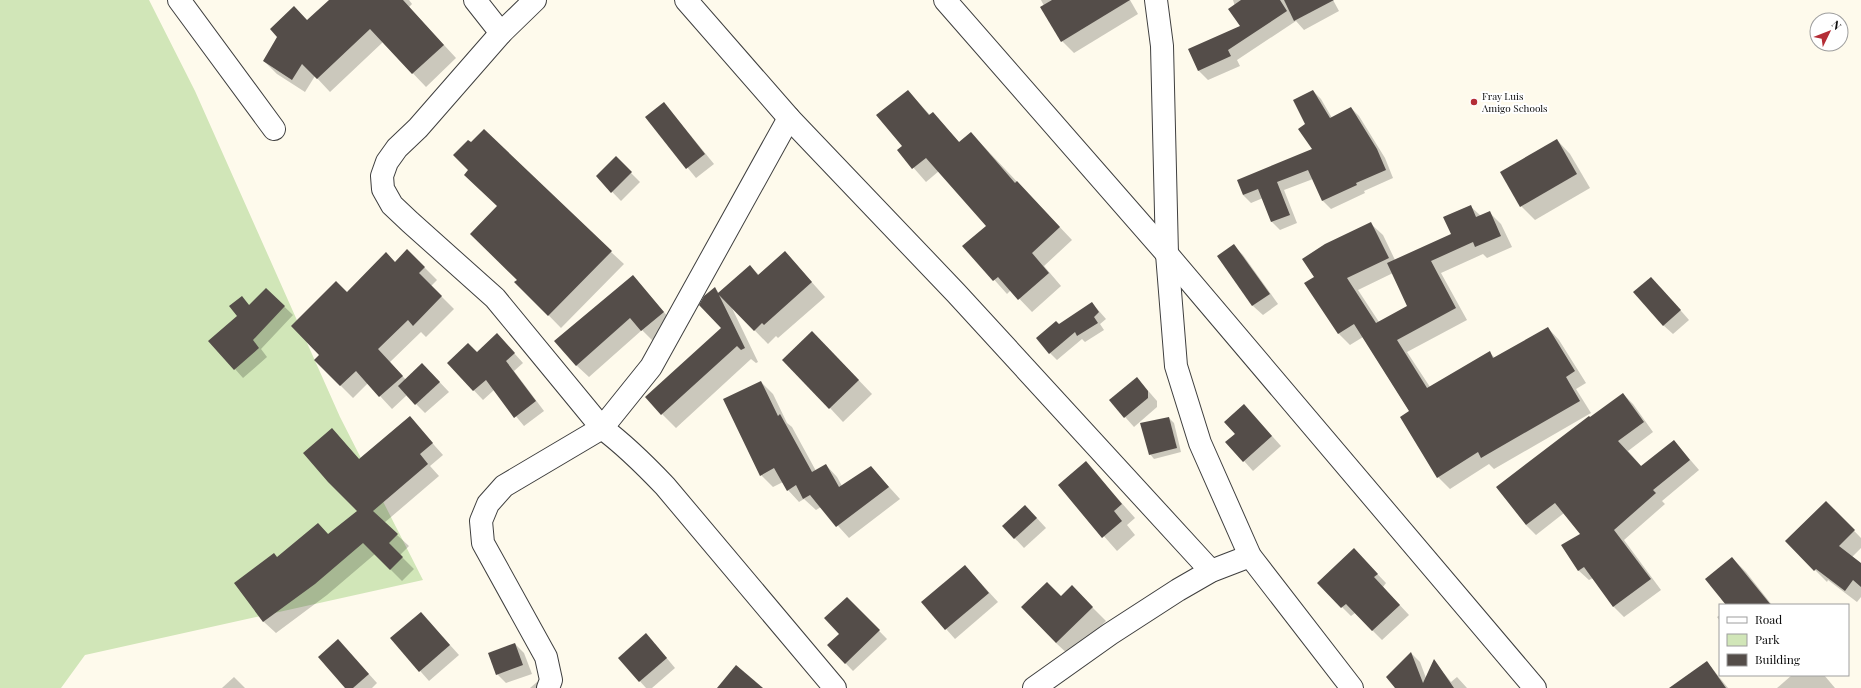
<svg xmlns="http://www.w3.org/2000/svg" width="1861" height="688" font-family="'Playfair Display',serif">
  <rect width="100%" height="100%" fill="#fefaec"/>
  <path fill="#d1e6b8" d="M0 0H149L195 91 340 417 423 580 85 655 61 688H0Z"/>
  <g fill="#0003" fill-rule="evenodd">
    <path d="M330 0H409L412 4 409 7 456 58 426 87 383 42 330 92 315 76 305 92 277 74 264 61Z"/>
    <path d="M1041 0H1130L1138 14 1074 53 1062 41Z"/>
    <path d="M1233 0H1333L1339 11 1304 30 1296 21 1237 60 1240 66 1208 80 1199 71 1189 50 1241 26Z"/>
    <path d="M908 91 930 115 933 113 960 143 971 133 1072 240 1044 266 1061 286 1032 312 1011 290 1007 294 964 246 987 226 939 171 926 182 898 150 903 146Z"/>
    <path d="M1313 91 1321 99 1332 118 1351 108 1359 116 1385 158 1393 178 1364 191 1365 193 1331 209 1323 201 1313 179 1284 190 1297 223 1280 230 1272 222 1263 198 1251 203 1243 195 1313 150 1306 125Z"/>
    <path d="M664 103 714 164 696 178 646 117Z"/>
    <path d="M1557 140 1570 154 1590 188 1535 220 1521 206Z"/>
    <path d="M471 144 611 252 624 264 561 328 516 282 518 280 498 206 470 170Z"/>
    <path d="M616 158 640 182 621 201 597 176Z"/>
    <path d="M1470 206 1481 216 1489 212 1501 224 1512 247 1487 258 1483 254 1441 273 1467 320 1407 352 1430 387 1490 353 1495 358 1548 328 1559 340 1586 383 1576 389 1591 413 1494 469 1489 464 1450 489 1438 477 1410 412 1363 337 1350 345 1339 334 1306 284 1315 277 1371 224 1383 235 1395 260 1452 235ZM1393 273 1408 307 1379 322 1358 290Z"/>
    <path d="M1233 245 1243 255 1278 304 1263 315 1253 306 1218 257Z"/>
    <path d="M407 250 437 280 431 286 454 309 426 337 421 332 390 362 406 380 432 374 449 392 425 413 407 395 392 409 368 383 353 398 315 360 321 355 347 293 395 263Z"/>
    <path d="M785 252 825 297 778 338 776 336 768 344 731 306 758 362 756 363 751 359 676 428 662 414 722 328 715 288 719 293 750 266 759 275Z"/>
    <path d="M633 276 675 325 654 342 642 330 589 377 576 365Z"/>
    <path d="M1660 287 1689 320 1673 334 1663 325Z"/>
    <path d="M266 289 293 315 261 349 267 357 243 378 235 369 238 317 242 298 250 306Z"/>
    <path d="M1092 303 1106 319 1100 324 1104 330 1085 342 1082 339 1057 360 1050 353 1059 325Z"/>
    <path d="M506 344 523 363 514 371 544 411 524 426 494 390 483 400 448 363Z"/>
    <path d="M826 346 872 394 843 422 830 408Z"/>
    <path d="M1137 378 1157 401V407L1134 427 1110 400Z"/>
    <path d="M761 382 773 394 787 423 792 427 816 471 826 465 837 477 842 486 871 467 900 499 849 538 821 507 816 510 804 499 799 502 788 490 783 482 773 487 761 475 724 400Z"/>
    <path d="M1623 394 1633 404 1653 432 1628 451 1642 467 1674 441 1699 470 1662 501 1665 504 1624 540 1661 590 1624 617 1614 607 1593 578 1589 580 1578 570 1581 534 1564 513 1536 535 1526 525 1590 418Z"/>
    <path d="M1253 415 1281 446 1253 471 1227 442Z"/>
    <path d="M409 417 443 455 430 466 439 476 384 523 409 546 400 555 414 569 402 581 375 554 327 595 276 633 264 622 235 583 277 559 318 524 329 535 358 511 332 429 360 460Z"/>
    <path d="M1169 418 1174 423 1181 452 1154 459 1150 454Z"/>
    <path d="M1086 463 1135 518 1127 525 1135 535 1117 551 1059 485Z"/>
    <path d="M1826 502 1861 538V548L1852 557 1861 564V597L1857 602 1828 580 1827 582 1786 541Z"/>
    <path d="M1035 516 1046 528 1024 548 1004 527Z"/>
    <path d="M1732 558 1746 572 1772 605H1727Z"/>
    <path d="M1363 559 1386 583 1383 587 1409 615 1382 640 1355 613 1351 616 1342 607Z"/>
    <path d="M965 566 998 602 955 639 923 603Z"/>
    <path d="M1072 587 1106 621 1070 656 1056 643 1061 597Z"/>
    <path d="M847 598 887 639 853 671 828 645 840 634Z"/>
    <path d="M421 613 459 655 429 681 392 639Z"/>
    <path d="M1720 615V621L1717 617Z"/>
    <path d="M515 644 524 653 532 674 506 683 497 674Z"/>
    <path d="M655 644 675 668 652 688H646L619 658Z"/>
    <path d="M347 650 377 683 372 688H347Z"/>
    <path d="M1411 653 1420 662 1426 678 1434 661 1451 682 1457 677 1467 688H1396Z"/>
    <path d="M1707 662 1728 688H1671Z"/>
    <path d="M1792 675H1824L1835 688H1777Z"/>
    <path d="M234 677 245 688H222Z"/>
    <path d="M537 682 541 686V688H530Z"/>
  </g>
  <g fill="#544d49">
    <path d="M329 0H403L444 45 412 74 370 29 317 79 302 64 292 80 263 61 277 37 270 29 294 6 307 20Z"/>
    <path d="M1052 0H1130L1061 42 1040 7Z"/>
    <path d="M1241 0H1280L1287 11 1228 50 1231 56 1198 71 1188 49 1240 26 1228 9Z"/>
    <path d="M1284 0H1334L1294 21Z"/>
    <path d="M908 90 929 115 933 112 959 142 971 132 1015 183 1017 181 1060 227 1032 253 1049 273 1018 300 998 277 993 281 962 246 986 226 926 158 912 169 897 150 902 146 876 115Z"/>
    <path d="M1313 90 1330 118 1351 107 1377 149 1386 170 1356 183 1357 185 1322 201 1308 170 1277 182 1290 215 1271 222 1258 189 1243 195 1237 180 1312 149 1298 129 1305 124 1293 100Z"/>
    <path d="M664 102 705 154 686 169 645 117Z"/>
    <path d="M484 129 612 251 548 316 514 282 517 280 470 234 497 206 464 175 468 170 453 155 468 140 471 142Z"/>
    <path d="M1557 139 1577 174 1520 207 1500 172Z"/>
    <path d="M616 156 632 172 611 193 596 176Z"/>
    <path d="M1471 205 1476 217 1490 211 1501 236 1475 247 1473 242 1431 261 1456 308 1397 340 1427 388 1490 351 1493 358 1548 327 1575 371 1566 377 1580 401 1481 458 1478 452 1437 478 1400 417 1409 411 1354 324 1338 334 1304 283 1314 277 1302 259 1325 244 1371 222 1389 258 1347 278 1376 323 1407 306 1387 263 1451 234 1443 217Z"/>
    <path d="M1234 244 1270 294 1252 306 1217 256Z"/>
    <path d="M407 249 425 267 419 273 442 296 413 326 408 320 378 349 403 376 379 397 356 371 340 386 314 360 319 355 291 326 336 281 347 292 386 252 395 262Z"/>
    <path d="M785 251 812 282 764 325 762 323 754 331 719 295 745 348 741 350 737 346 661 415 645 397 721 328 699 305 704 296 715 287 718 293 750 265 758 275Z"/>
    <path d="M633 275 664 312 641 331 630 318 576 366 554 341Z"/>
    <path d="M1651 277 1681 310 1663 326 1633 292Z"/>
    <path d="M266 288 285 306 253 340 259 348 234 370 208 341 237 316 229 306 242 296 249 305Z"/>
    <path d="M1092 302 1099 312 1094 317 1098 323 1077 336 1075 332 1049 354 1036 338 1056 321 1059 324Z"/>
    <path d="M812 331 859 380 829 409 782 360Z"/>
    <path d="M497 333 515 353 506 361 536 401 514 418 486 380 473 391 447 363 468 343 477 352Z"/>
    <path d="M422 363 440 382 415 405 398 386Z"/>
    <path d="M1137 377 1148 391V398L1124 418 1109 400Z"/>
    <path d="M761 381 778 416 780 414 812 472 826 464 839 487 871 466 889 487 836 527 810 495 803 499 796 485 787 491 774 468 760 476 723 399Z"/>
    <path d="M1623 393 1644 422 1618 441 1641 466 1674 440 1690 460 1653 490 1656 493 1614 530 1651 579 1613 607 1584 567 1578 571 1561 545 1580 534 1555 503 1526 525 1496 487 1589 416 1590 417Z"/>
    <path d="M1244 404 1272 436 1243 462 1225 442 1235 434 1224 422Z"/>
    <path d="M410 416 433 443 420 454 428 464 373 511 398 534 389 543 403 557 390 570 363 543 315 584 263 622 234 583 274 553 277 557 318 523 328 534 357 511 328 482 303 453 332 428 359 459Z"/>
    <path d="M1169 417 1177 448 1149 455 1140 423Z"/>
    <path d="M1086 461 1122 504 1114 511 1122 521 1102 538 1058 485Z"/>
    <path d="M1826 501 1855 530 1839 546 1861 563V587L1853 580 1845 591 1816 569 1814 571 1785 541Z"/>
    <path d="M1025 505 1037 518 1014 539 1002 526Z"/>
    <path d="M1354 548 1378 574 1374 577 1400 605 1372 631 1346 604 1341 608 1317 583Z"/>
    <path d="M1732 557 1771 605H1726L1705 579Z"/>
    <path d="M965 565 989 593 945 630 921 602Z"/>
    <path d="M1047 582 1061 596 1072 585 1093 607 1056 643 1021 607Z"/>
    <path d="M847 597 880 630 845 664 827 645 839 634 824 618Z"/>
    <path d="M421 612 450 645 419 672 390 638Z"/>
    <path d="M646 633 667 658 639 682 618 658Z"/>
    <path d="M338 639 369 674 353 688H345L318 657Z"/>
    <path d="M515 643 523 665 496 675 488 653Z"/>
    <path d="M1411 652 1423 683 1434 659 1454 688H1395L1386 677Z"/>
    <path d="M1707 661 1726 688H1669Z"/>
    <path d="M736 665 763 688H717Z"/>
  </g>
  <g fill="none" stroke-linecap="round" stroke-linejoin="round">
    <defs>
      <g id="minor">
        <path d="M179 0 274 129"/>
        <path d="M475 0 501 33"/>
        <path d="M535 0 501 33 418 128 397 148 387 162 382 176 383 189 392 205 410 222 495 298 602 428C625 445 645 465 665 486L835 688"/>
        <path d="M686 0 789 118 956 293 1211 571"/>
        <path d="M1156 0 1162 46 1167 254"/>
        <path d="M548 688 551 680 546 657 483 543 481 521 488 504 504 486 602 428 651 367 789 118"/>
        <path d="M1034 688 1110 634 1178 590 1211 571 1250 556"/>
      </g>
      <g id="tertiary">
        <path d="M945 0 1167 254 1535 688"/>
        <path d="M1167 254 1176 366 1200 443 1250 556 1352 688"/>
      </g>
    </defs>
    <use href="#minor" stroke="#3f3f3f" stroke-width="24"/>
    <use href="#tertiary" stroke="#3f3f3f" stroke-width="24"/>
    <use href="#minor" stroke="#fff" stroke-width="22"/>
    <use href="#tertiary" stroke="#fff" stroke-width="22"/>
  </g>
  <circle fill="#b42d36" stroke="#fff" stroke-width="1.5" cx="1474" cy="102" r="4"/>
  <g text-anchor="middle" stroke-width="4" stroke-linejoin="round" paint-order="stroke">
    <g font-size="10" fill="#0c0c0c" stroke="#fff" text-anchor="start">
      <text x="1482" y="100">Fray Luis<tspan x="1482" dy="12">Amigo Schools</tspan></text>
    </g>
  </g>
  <rect x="1719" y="604" width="130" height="72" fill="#ffffff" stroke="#9e9e9e"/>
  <rect x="1727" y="617" width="20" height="6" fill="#ffffff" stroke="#9e9e9e"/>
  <text x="1755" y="624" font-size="12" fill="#0c0c0c">Road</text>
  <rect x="1727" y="634" width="20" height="12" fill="#d1e6b8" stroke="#9e9e9e"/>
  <text x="1755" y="644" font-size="12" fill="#0c0c0c">Park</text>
  <rect x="1727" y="654" width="20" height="12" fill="#544d49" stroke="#9e9e9e"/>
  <text x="1755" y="664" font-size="12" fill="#0c0c0c">Building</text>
  <g transform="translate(1829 32) rotate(47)"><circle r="19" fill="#ffffff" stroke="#9e9e9e"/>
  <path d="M0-3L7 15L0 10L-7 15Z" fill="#b42d36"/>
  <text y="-6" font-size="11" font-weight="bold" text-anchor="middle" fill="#0c0c0c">N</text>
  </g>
</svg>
